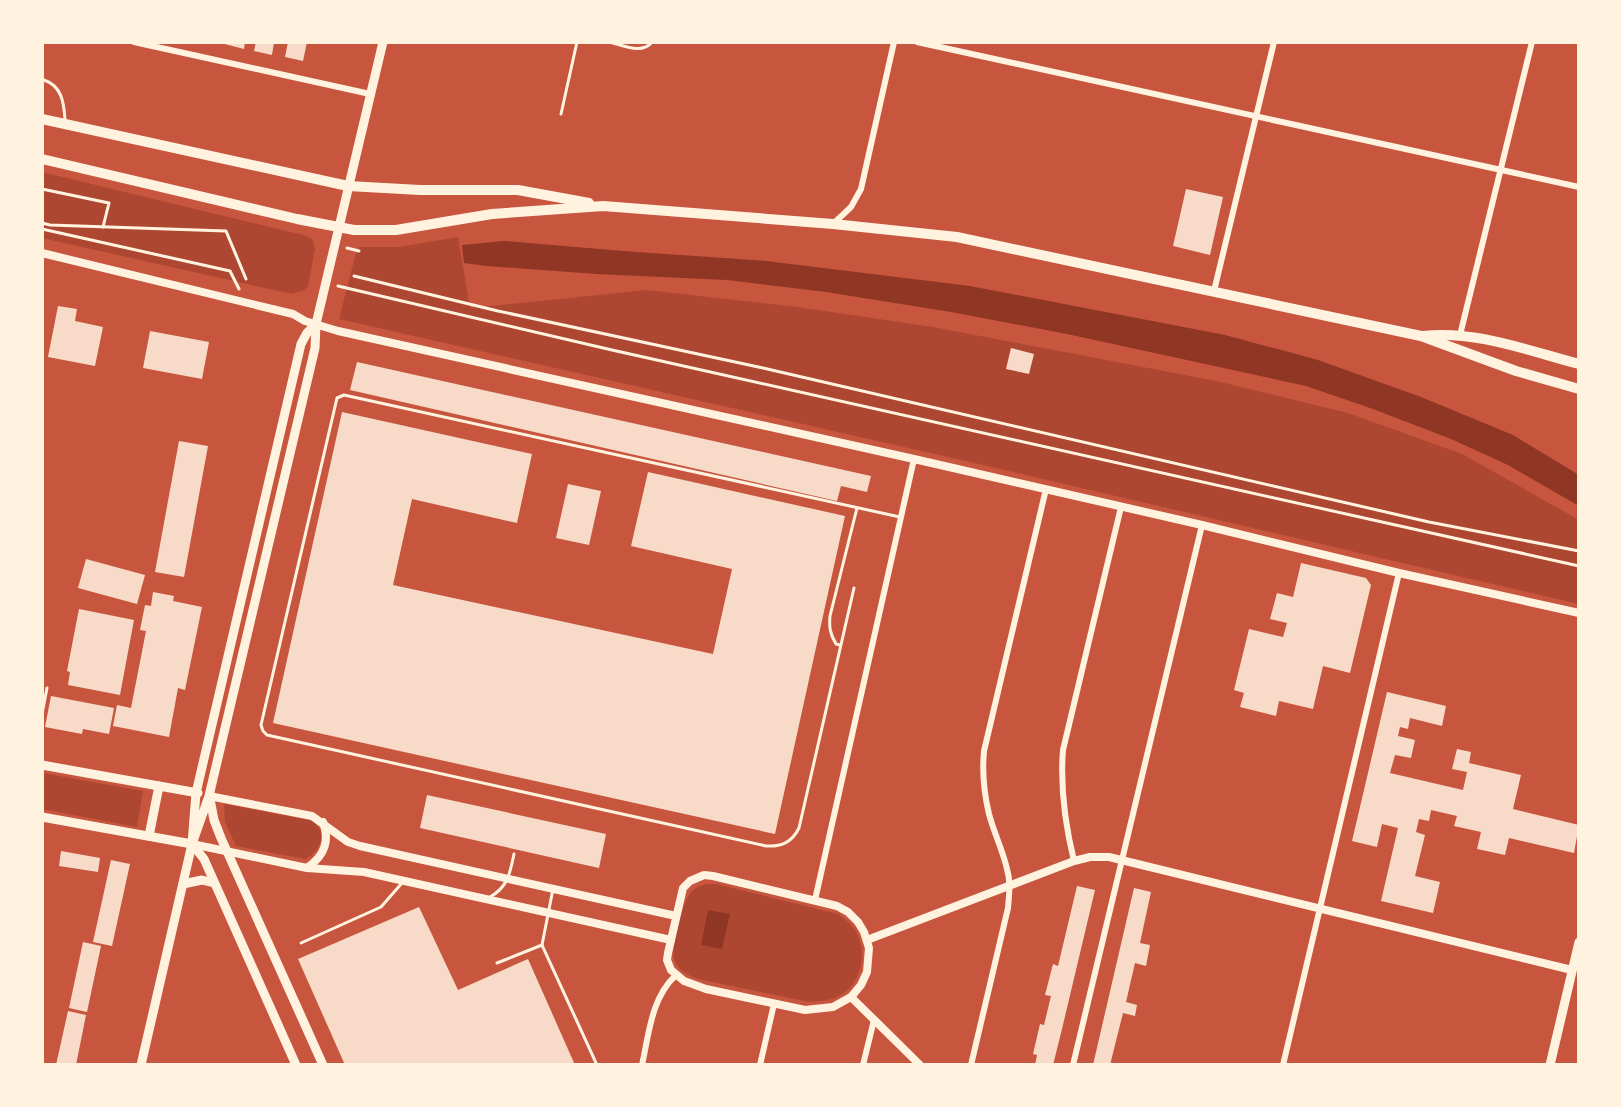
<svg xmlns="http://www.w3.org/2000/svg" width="1621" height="1107" font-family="'Fira Sans Condensed',sans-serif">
  <rect width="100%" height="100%" fill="#c8553d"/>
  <g fill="#ae4732">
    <path d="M42 172 307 236 312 239 315 249 308 286 304 290 292 294 42 238Z"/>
    <path d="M458 237 470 308 647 290 797 307 933 327 1216 381 1348 413 1462 454 1579 520V604L966 461 339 319 357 249 360 247H400Z"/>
    <path d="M42 773 143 791 137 827 42 809Z"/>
    <path d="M224 804 314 821 323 835C319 847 316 854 305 859L236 846 225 822Z"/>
    <path d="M717 884 838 914C845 919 852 924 856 932 868 952 861 984 841 995 831 1001 820 1001 809 1002L698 979C688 975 677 970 674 959 671 946 683 900 692 891 700 884 707 884 717 884Z"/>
  </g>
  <g fill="#8f3625">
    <path d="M504 241 623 251 766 261 970 286 1225 335 1318 360 1421 397 1513 435 1579 475V506L1508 465 1451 439 1373 409 1306 386 1067 334 951 312 826 292 727 280 597 274 486 266 464 263 462 245Z"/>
    <path d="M708 910 730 914 722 949 701 945Z"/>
  </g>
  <g fill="#f7dbc8">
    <path d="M217 42H245L244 49Z"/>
    <path d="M256 42H274L272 55 254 51Z"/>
    <path d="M288 42H307L303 61 285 57Z"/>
    <path d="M1186 189 1223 197 1210 255 1173 246Z"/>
    <path d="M58 306 77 309 75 321 103 327 95 366 48 357Z"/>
    <path d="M150 331 209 342 202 379 143 368Z"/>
    <path d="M1011 348 1034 354 1029 374 1006 369Z"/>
    <path d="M357 362 871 476 867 492 841 486 837 501 350 390Z"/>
    <path d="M342 412 532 454 517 523 412 499 393 585 713 654 732 569 631 546 648 472 845 516 775 834 273 723Z"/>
    <path d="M179 441 208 446 184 577 155 572Z"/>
    <path d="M568 484 601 491 589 545 556 538Z"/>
    <path d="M86 559 145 575 137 604 78 588Z"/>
    <path d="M1301 563 1366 578 1371 585 1350 673 1323 666 1313 709 1279 701 1276 716 1240 707 1244 693 1234 690 1249 629 1283 637 1287 623 1270 619 1277 593 1293 597Z"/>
    <path d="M153 592 174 596 173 601 202 607 185 690 178 688 169 737 113 726 117 705 131 708 146 631 140 630 145 605 151 606Z"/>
    <path d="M79 609 134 620 120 695 68 685 70 672 67 671Z"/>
    <path d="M1387 692 1446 706 1442 726 1410 718 1408 729 1400 727 1398 736 1415 740 1411 758 1395 755 1390 773 1463 790 1467 772 1452 769 1457 749 1471 752 1469 763 1521 775 1513 809 1579 825 1574 853 1509 838 1505 855 1477 849 1481 832 1454 826 1457 816 1431 810 1429 821 1419 819 1416 832 1425 835 1415 876 1440 882 1433 913 1381 901 1398 828 1382 824 1377 847 1352 841Z"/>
    <path d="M51 696 114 708 109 734 83 729 82 734 45 727Z"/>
    <path d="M427 795 606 834 599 868 420 828Z"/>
    <path d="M61 851 100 858 98 872 59 866Z"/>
    <path d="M111 860 130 864 112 946 93 942Z"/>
    <path d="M1077 886 1095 890 1062 1029 1053 1065H1035L1037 1055 1033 1054 1040 1024 1044 1025 1051 996 1045 995 1053 964 1058 966Z"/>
    <path d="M1134 888 1151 892 1140 943 1150 945 1146 966 1135 963 1126 1002 1137 1005 1135 1016 1123 1013 1110 1065H1093Z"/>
    <path d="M419 907 458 990 528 959 575 1065H345L298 959Z"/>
    <path d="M83 942 101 946 87 1012 69 1008Z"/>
    <path d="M68 1011 86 1015 76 1065H56Z"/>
  </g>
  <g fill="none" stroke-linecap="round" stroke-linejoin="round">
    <g stroke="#fff3e0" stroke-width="3">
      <path d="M42 189 109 203 103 227"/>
      <path d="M42 223 50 225 226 231 246 279"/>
      <path d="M42 229 230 271 239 289"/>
      <path d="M347 248 359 251"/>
      <path d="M354 276 498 311 763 368 1429 522 1579 551"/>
      <path d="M338 286 612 350 1579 566"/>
    </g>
    <g stroke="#fff3e0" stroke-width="3">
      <path d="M609 42C623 45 642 55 652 42"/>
      <path d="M44 80C62 86 64 103 65 120"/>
      <path d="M561 114 577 42"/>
      <path d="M854 588 799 828C792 842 782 847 766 846L267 735 263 731 261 725 337 398 344 395 900 517"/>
      <path d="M840 645 836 644C830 634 829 627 830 616L857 508"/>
      <path d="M42 714 47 688"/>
      <path d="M553 889 542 945 597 1065"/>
      <path d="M490 897C508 887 510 873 514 854"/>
      <path d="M301 943 381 907 402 883"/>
      <path d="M497 963 542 945"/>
    </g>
    <g stroke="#fff3e0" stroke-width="6">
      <path d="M134 42 370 94"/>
      <path d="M917 42 1579 187"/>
      <path d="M833 224 851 207 861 189 894 42"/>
      <path d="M1214 291 1274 42"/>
      <path d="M1460 335 1532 42"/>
      <path d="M1074 861C1065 824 1060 788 1063 750L1121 507"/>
      <path d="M815 900 914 459"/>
      <path d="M642 1065C649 1034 651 998 676 975"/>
      <path d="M760 1065 774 1004"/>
      <path d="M863 1065 874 1020"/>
      <path d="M971 1065 1008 908C1009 895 1011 882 1007 869 1003 851 994 833 989 814 984 793 982 772 984 751L1046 489"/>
      <path d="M1073 1065 1202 525"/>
      <path d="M1283 1065 1399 573"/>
    </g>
    <g stroke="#fff3e0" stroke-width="8">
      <path d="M42 253 293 314 305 321 338 331 914 459 1202 525 1399 573 1579 613"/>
      <path d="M209 796 312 816 348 842 360 846 676 916"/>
      <path d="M192 844 307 868 364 872 671 940"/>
      <path d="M308 867C324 856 330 841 323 822"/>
      <path d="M704 875 713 876 837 906 848 912 858 922 864 932 869 948 867 972 861 985 851 997 833 1007 805 1010 706 989 684 981 671 970 667 960 668 953 683 888 690 881Z"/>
      <path d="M867 940 1074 861 1090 857H1109L1572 970"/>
      <path d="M851 997 920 1065"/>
    </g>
    <g stroke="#fff3e0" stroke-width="9">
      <path d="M42 765 198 793"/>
      <path d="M210 799 214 820 221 838 323 1065"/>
      <path d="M42 817 192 844"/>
      <path d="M149 836 159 786"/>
      <path d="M183 884 202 880 214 883"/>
      <path d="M141 1065 192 844 209 796 315 348 316 324 383 42"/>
      <path d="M296 1065 204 859 192 844 196 793 301 344 307 333 316 324"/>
      <path d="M1550 1065 1579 942"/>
    </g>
    <g stroke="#fff3e0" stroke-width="10">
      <path d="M42 119 348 186 420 190H518L589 203"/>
      <path d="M42 159 297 219 354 230H396L492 214 603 206 833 224 957 237 1421 336 1516 371 1579 389"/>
      <path d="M1423 336C1476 330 1529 351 1579 364"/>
    </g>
  </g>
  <rect width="1621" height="1107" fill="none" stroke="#fff3e0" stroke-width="88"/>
</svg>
